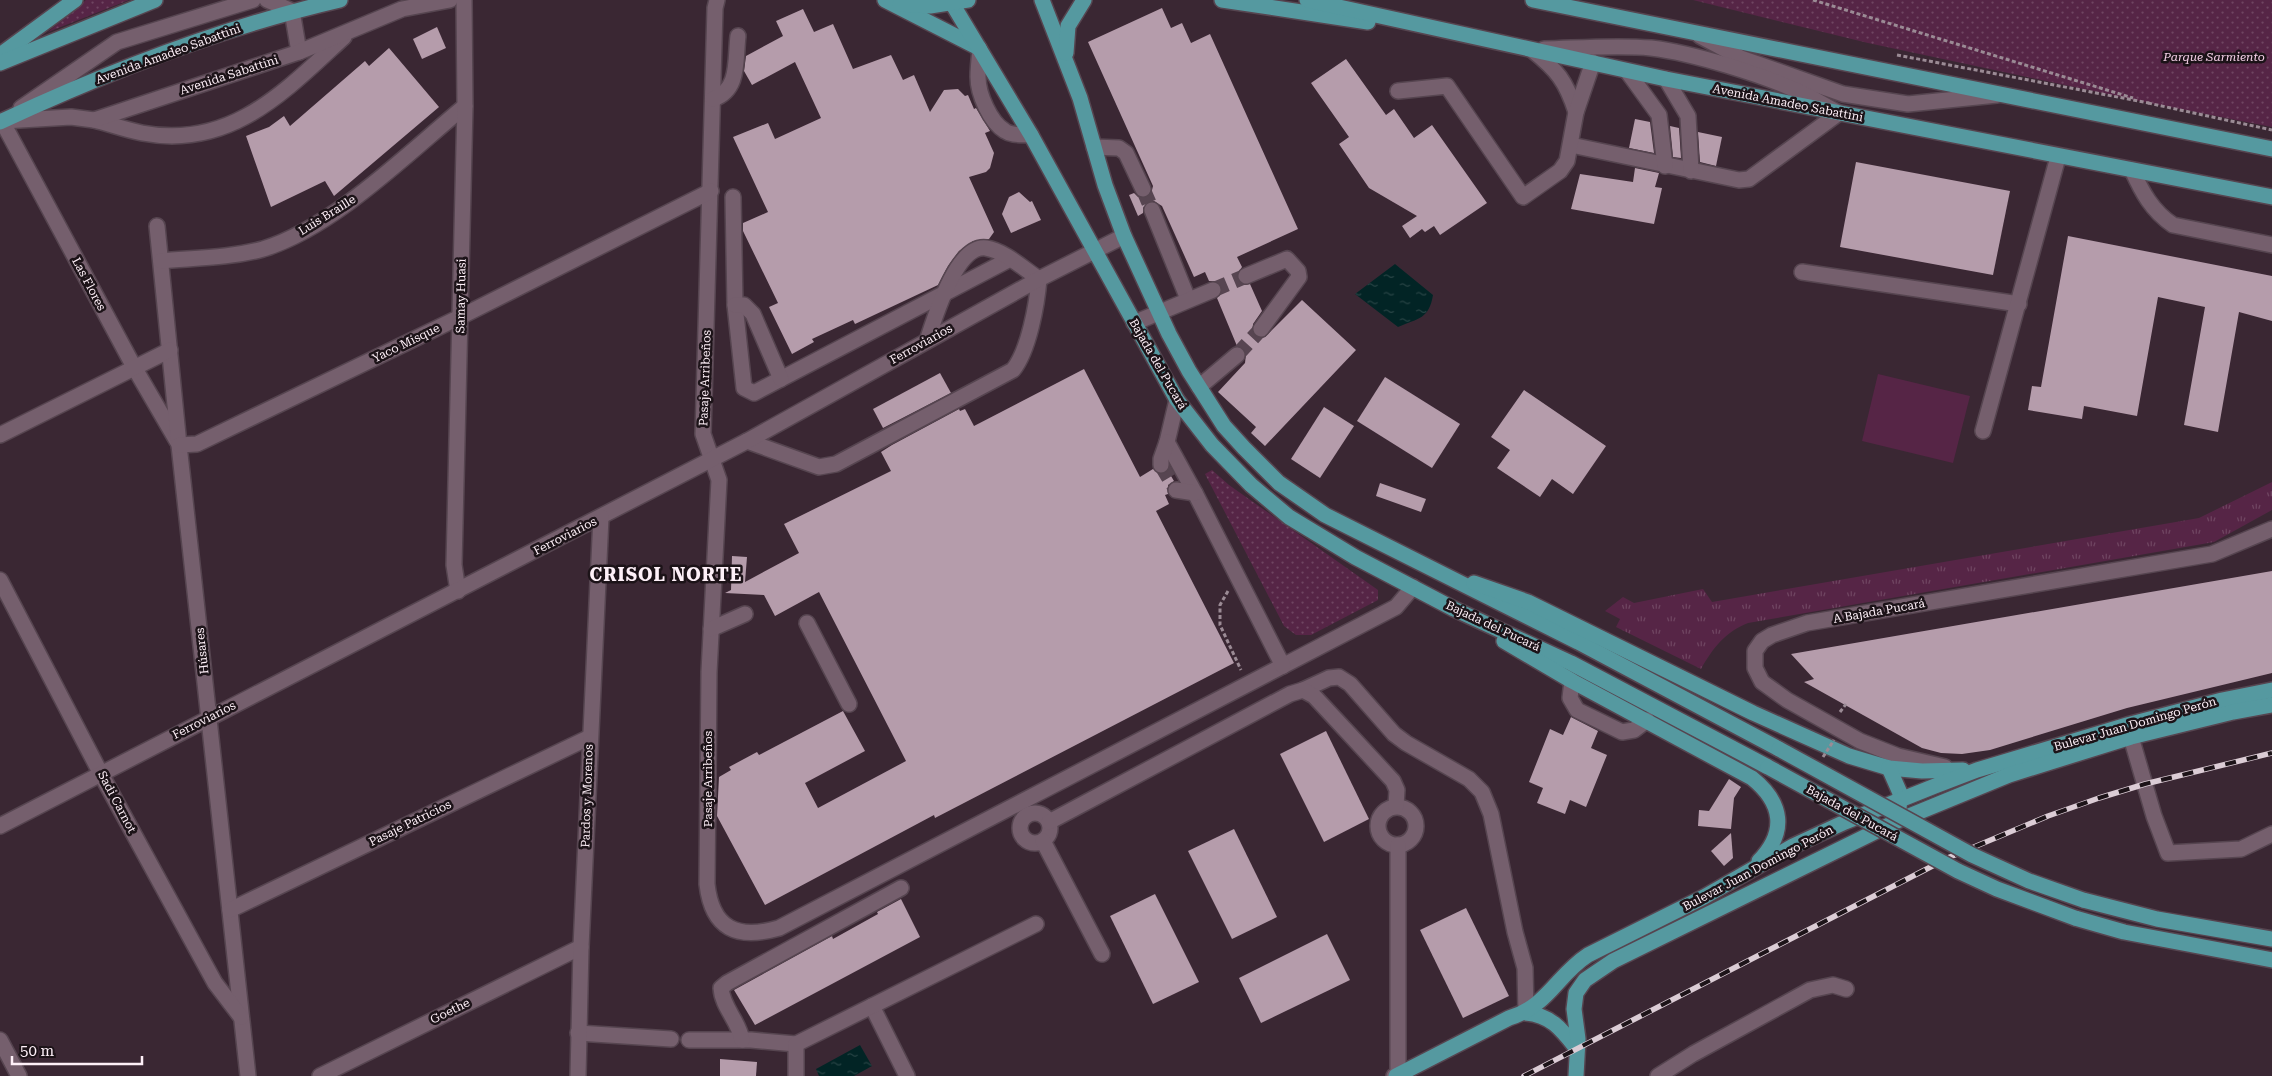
<svg xmlns="http://www.w3.org/2000/svg" width="2272" height="1076" font-family="'Roboto Serif',serif">
  <defs>
    <pattern id="grass-tufts" width="24" height="20" patternUnits="userSpaceOnUse" patternTransform="scale(1.25)"><rect width="24" height="20" fill="#562546"/><path d="M3 7l-1-3M5 7V3M7 7l1-3M15 17l-1-3M17 17v-4M19 17l1-3" fill="none" stroke="#6f4561"/></pattern>
    <pattern id="park-dots" width="8" height="8" patternUnits="userSpaceOnUse" patternTransform="scale(1.25)"><rect width="8" height="8" fill="#562546"/><path d="M2 2h.1M6 6h.1" fill="none" stroke="#6f4561" stroke-width="1.8" stroke-linecap="round"/></pattern>
    <pattern id="water-ripples" width="26" height="14" patternUnits="userSpaceOnUse" patternTransform="scale(1.25)"><rect width="26" height="14" fill="#022425"/><path d="M2 4q2-2 4 0t4 0M15 11q2-2 4 0t4 0" fill="none" stroke="#284445"/></pattern>
  </defs>
  <rect width="100%" height="100%" fill="#3a2733"/>
  <path fill="url(#grass-tufts)" d="M2272 482V510L2214 542 1748 623C1725 632 1713 648 1701 669L1616 627 1620 619 1605 611 1623 597 1634 603 1703 589 1712 602 2199 518Z"/>
  <g fill="url(#park-dots)">
    <path d="M86 0H129L48 32Z"/>
    <path d="M1693 0H2272V127L2149 103 1868 43Z"/>
    <path d="M1212 470 1229 485 1378 590V600L1311 635H1296L1284 626 1205 474Z"/>
  </g>
  <path fill="#562546" d="M1878 374 1970 396 1953 463 1862 441Z"/>
  <g fill="url(#water-ripples)">
    <path d="M1395 264 1433 295C1429 319 1419 318 1398 327L1355 294Z"/>
    <path d="M860 1045 872 1066 854 1076H819L816 1069Z"/>
  </g>
  <g fill="#b59cab">
    <path d="M1162 8 1171 28 1182 23 1191 43 1210 34 1298 229 1237 257 1242 267 1237 274 1238 280 1244 285 1250 284 1262 311 1253 324V333L1260 338 1265 337 1302 300 1356 350 1265 446 1251 433 1256 427 1218 392 1245 363 1246 354 1244 349 1237 346 1217 298 1222 292 1221 286 1215 281H1209L1205 272 1194 277 1162 206 1154 201 1148 202 1143 208V213L1138 216 1129 195 1134 193 1138 197 1147 198 1151 194 1153 186 1088 42Z"/>
    <path d="M803 9 814 32 833 24 853 69 891 55 903 80 914 75 930 112 944 90 958 89 965 96 968 95 974 109 976 108 990 131 985 133 994 153 990 168 986 172 969 177 994 232 989 239 973 241 959 251 948 266 938 285 855 324 853 320 812 339 814 342 792 354 769 307 778 303 743 231V223L768 212 733 137 768 123 775 139 821 118 795 62 752 85 744 71 746 56 783 36 776 21Z"/>
    <path d="M437 27 446 48 422 59 413 39Z"/>
    <path d="M389 48 439 107 334 196 325 181 271 207 246 136 269 127 284 116 290 126 365 61 369 66Z"/>
    <path d="M1346 59 1386 115 1394 109 1414 138 1432 125 1487 203 1440 235 1434 226 1425 232 1422 229 1410 238 1402 226 1417 216 1369 188 1339 144 1349 137 1311 83Z"/>
    <path d="M1635 119 1650 122 1654 153 1629 148Z"/>
    <path d="M1670 126 1679 128 1681 158 1673 157Z"/>
    <path d="M1698 132 1722 137 1716 166 1700 162Z"/>
    <path d="M1856 162 2010 191 1993 275 1840 247Z"/>
    <path d="M1635 168 1659 173 1655 187 1662 188 1654 224 1571 209 1580 174 1633 182Z"/>
    <path d="M1019 192 1030 202 1032 201 1041 220 1011 233 1002 214 1009 197Z"/>
    <path d="M2068 236 2272 276V321L2239 312 2218 432 2184 425 2205 307 2158 297 2137 416 2084 406 2082 419 2028 410 2032 386 2041 387Z"/>
    <path d="M1084 369 1140 477 1153 469 1161 474 1168 471 1174 481 1168 485V494L1165 495 1169 504 1156 511 1234 663 935 818 934 815 765 905 717 816 719 777 731 770 729 767 757 752 759 755 843 711 865 751 805 783 818 808 906 761 819 592 775 616 764 595 725 593 731 590 732 556 747 557 745 582 799 553 784 524 891 471 881 452 892 445 959 409 960 411 965 409 974 426Z"/>
    <path d="M940 373 951 393 883 428 873 409Z"/>
    <path d="M1385 377 1460 424 1432 468 1357 421Z"/>
    <path d="M1524 390 1606 446 1573 494 1552 479 1540 497 1497 468 1510 450 1491 437Z"/>
    <path d="M1324 407 1354 426 1320 478 1291 459Z"/>
    <path d="M1380 483 1426 499 1421 512 1376 496Z"/>
    <path d="M2272 571V673L2127 708 1990 750 1962 754 1941 753 1922 748 1804 682 1814 679 1791 654Z"/>
    <path d="M1571 717 1598 731 1591 748 1607 755 1586 807 1570 800 1565 814 1537 803 1543 788 1529 782 1550 729 1563 735Z"/>
    <path d="M1326 731 1369 819 1324 842 1280 754Z"/>
    <path d="M1729 779 1741 787 1734 798 1731 829 1698 826 1699 810 1709 811Z"/>
    <path d="M1234 829 1277 917 1232 939 1188 851Z"/>
    <path d="M1731 833 1733 858 1724 866 1711 851Z"/>
    <path d="M1155 894 1199 982 1153 1004 1110 916Z"/>
    <path d="M901 899 920 937 755 1025 734 990 832 936 833 939 878 914 877 912Z"/>
    <path d="M1466 908 1509 996 1463 1018 1420 930Z"/>
    <path d="M1327 934 1350 980 1261 1023 1239 978Z"/>
    <path d="M720 1059 757 1062 756 1076H720Z"/>
  </g>
  <g fill="none" stroke-linecap="round" stroke-linejoin="round">
    <g stroke="#574551" stroke-width="15" stroke-dasharray="15 8" stroke-linecap="butt">
      <path d="M1143 189 1152 210"/>
      <path d="M1213 290 1246 276"/>
      <path d="M1237 355 1261 329"/>
      <path d="M1161 465 1176 490"/>
    </g>
    <defs>
      <g id="minor">
        <path d="M267 0 292 11 299 52"/>
        <path d="M717 0 715 8 703 434 719 480 709 672 707 884C712 929 737 940 779 928L1396 607 1413 587"/>
        <path d="M1700 36 1741 58 1843 94 1908 104 1997 95"/>
        <path d="M1544 49C1580 48 1616 45 1651 48 1693 53 1764 75 1802 93 1815 99 1827 107 1839 113L1749 179 1739 180 1571 145"/>
        <path d="M980 50C979 59 978 68 978 77 978 94 990 122 1005 131 1012 136 1023 134 1031 135"/>
        <path d="M1532 50C1557 70 1566 81 1576 112"/>
        <path d="M1627 71 1659 115 1665 166"/>
        <path d="M1666 79 1688 116 1691 171"/>
        <path d="M1398 91 1447 86 1523 197 1560 171 1567 161 1576 112 1593 62"/>
        <path d="M713 99C740 90 735 60 738 36"/>
        <path d="M21 108 117 42 253 0"/>
        <path d="M94 120C110 124 126 130 142 133 231 150 285 91 344 37"/>
        <path d="M2 121 134 367 177 441"/>
        <path d="M3 121 71 117 94 120 299 52 402 9 450 0"/>
        <path d="M1094 147 1119 148 1126 153 1143 189"/>
        <path d="M2132 170C2142 192 2152 211 2173 225L2272 245"/>
        <path d="M733 197 735 305 744 388 754 393 1010 259"/>
        <path d="M1152 210 1188 299"/>
        <path d="M157 226 179 445 248 1076"/>
        <path d="M161 261C194 258 230 258 263 249 333 228 408 153 465 106"/>
        <path d="M1802 272 2019 304"/>
        <path d="M1246 276 1287 259 1298 271 1299 277 1261 329"/>
        <path d="M735 305H744L753 314 781 379"/>
        <path d="M1134 323 1213 290"/>
        <path d="M1199 387 1237 355"/>
        <path d="M1177 400 1167 442 1195 493 1283 666"/>
        <path d="M1983 431 2058 157"/>
        <path d="M0 435 170 350"/>
        <path d="M747 441 819 467 836 464 1013 370C1029 350 1037 304 1039 279 1024 269 1005 251 986 248 956 244 934 320 927 341"/>
        <path d="M179 445 197 444 460 317 711 191"/>
        <path d="M1161 465V459L1167 442"/>
        <path d="M1176 490 1195 493"/>
        <path d="M0 580 101 774 215 983 241 1017"/>
        <path d="M458 591 454 565 465 106 464 0"/>
        <path d="M807 623 849 704"/>
        <path d="M711 629 745 614"/>
        <path d="M1572 681 1570 698 1577 710 1622 732 1634 730 1647 720"/>
        <path d="M1303 690 1329 678 1339 677 1350 684 1394 734 1406 743 1469 779 1482 792 1491 814 1515 932 1525 968 1526 1013"/>
        <path d="M2131 737 2154 816 2168 853 2241 849 2272 834"/>
        <path d="M1945 767 1898 756 1860 741 1787 700 1762 682 1755 668V651L1762 641 1772 635 1807 623 2212 554 2272 529"/>
        <circle cx="1397" cy="826" r="19"/>
        <circle cx="1035" cy="828" r="15"/>
        <path d="M1049 822 1290 694 1303 690 1314 696 1393 781 1397 790 1396 806"/>
        <path d="M0 826 747 441 1039 279 1124 236"/>
        <path d="M1043 841 1102 954"/>
        <path d="M230 910 590 737"/>
        <path d="M872 1006 907 1076"/>
        <path d="M578 1033 671 1039"/>
        <path d="M0 1040 19 1076"/>
        <path d="M689 1040H751L796 1044"/>
        <path d="M742 1040C739 1021 722 1007 721 988L727 983 901 888"/>
        <path d="M320 1076 581 947"/>
        <path d="M578 1076 581 947 601 517"/>
        <path d="M796 1076V1044L1036 924"/>
        <path d="M1394 1076 1398 1074V845"/>
        <path d="M1658 1076 1693 1054 1810 990 1833 985 1846 989"/>
      </g>
      <g id="major">
        <path d="M885 0 979 48"/>
        <path d="M950 0 1031 135 1177 400 1212 445 1251 485 1289 517 1355 557 1454 609 1571 663 1768 767"/>
        <path d="M1042 0 1080 98 1105 185 1124 236 1169 334 1189 371 1224 426 1244 448 1279 483 1325 515 1578 642 1779 749"/>
        <path d="M1222 0 1368 22"/>
        <path d="M1307 0 1666 79 2272 197"/>
        <path d="M1533 0 2272 149"/>
        <path d="M900 4 930 6 968 0"/>
        <path d="M1066 53 1068 26 1084 0"/>
        <path d="M0 55 75 0"/>
        <path d="M0 63 155 0"/>
        <path d="M0 122C109 71 223 27 340 0"/>
        <path d="M1474 583 1528 602 1753 713 1849 756 1889 768 1922 771 1963 770"/>
        <path d="M1504 641 1572 681 1752 778C1783 803 1787 832 1759 861"/>
        <path d="M1889 768 1900 793 1899 810"/>
        <path d="M2083 900 2157 919 2272 939"/>
        <path d="M2075 918 2124 932 2272 960"/>
        <path d="M1526 1013C1551 1015 1562 1030 1577 1049"/>
        <path d="M1396 1076 1509 1018C1548 1006 1557 975 1588 955L1704 897 1793 846 1845 822 1935 786 1977 770 2127 725 2222 700 2272 690"/>
        <path d="M1576 1076 1578 1039 1574 1009 1576 993 1585 980 1613 961 1897 821 2009 775 2131 737 2233 712 2272 705"/>
      </g>
    </defs>
    <use href="#minor" stroke="#564550" stroke-width="18"/>
    <use href="#major" stroke="#564550" stroke-width="18"/>
    <g stroke="#9b8b95" stroke-width="3" stroke-dasharray="4 2.5" stroke-linecap="butt">
      <path d="M1813 0 2133 98"/>
      <path d="M1897 55 2149 103"/>
      <path d="M2148 103 2272 130"/>
      <path d="M1228 591 1220 605V625L1241 670"/>
      <path d="M1840 712 1846 704"/>
    </g>
    <use href="#minor" stroke="#755f6d" stroke-width="15"/>
    <use href="#major" stroke="#5599a0" stroke-width="15"/>
    <defs>
      <path id="rail" d="M1524 1076 1950 857 2048 816 2099 798 2145 784 2272 753"/>
    </defs>
    <use href="#rail" stroke="#dbccd5" stroke-width="5.5"/>
    <use href="#rail" stroke="#1c1318" stroke-width="4" stroke-dasharray="11" stroke-linecap="butt"/>
    <defs>
      <g id="major-bridge">
        <path d="M1779 749 1972 855 2029 881 2083 900"/>
        <path d="M1768 767 1958 871 1997 889 2075 918"/>
      </g>
    </defs>
    <use href="#major-bridge" stroke="#564550" stroke-width="18" stroke-linecap="butt"/>
    <path stroke="#9b8b95" stroke-width="3" stroke-dasharray="4 2.5" stroke-linecap="butt" d="M1823 757 1834 740"/>
    <use href="#major-bridge" stroke="#5599a0" stroke-width="15"/>
  </g>
  <g text-anchor="middle" stroke-width="5" stroke-linejoin="round" paint-order="stroke">
    <g font-size="12" fill="#fef0f8" stroke="#1c1318">
      <text transform="translate(168 54) rotate(-20)" y="4">Avenida Amadeo Sabattini</text>
      <text transform="translate(229 75) rotate(-18)" y="4">Avenida Sabattini</text>
      <text transform="translate(1788 103) rotate(11)" y="4">Avenida Amadeo Sabattini</text>
      <text transform="translate(327 215) rotate(-32)" y="4">Luis Braille</text>
      <text transform="translate(89 284) rotate(62)" y="4">Las Flores</text>
      <text transform="translate(461 296) rotate(-89)" y="4">Samay Huasi</text>
      <text transform="translate(406 343) rotate(-26)" y="4">Yaco Misque</text>
      <text transform="translate(921 344) rotate(-29)" y="4">Ferroviarios</text>
      <text transform="translate(1158 364) rotate(60)" y="4">Bajada del Pucará</text>
      <text transform="translate(705 378) rotate(-88)" y="4">Pasaje Arribeños</text>
      <text transform="translate(565 536) rotate(-27)" y="4">Ferroviarios</text>
      <text transform="translate(1879 611) rotate(-10)" y="4">A Bajada Pucará</text>
      <text transform="translate(1493 626) rotate(25)" y="4">Bajada del Pucará</text>
      <text transform="translate(202 651) rotate(-96)" y="4">Húsares</text>
      <text transform="translate(204 720) rotate(-27)" y="4">Ferroviarios</text>
      <text transform="translate(2135 724) rotate(-16)" y="4">Bulevar Juan Domingo Perón</text>
      <text transform="translate(708 779) rotate(-90)" y="4">Pasaje Arribeños</text>
      <text transform="translate(587 796) rotate(-88)" y="4">Pardos y Morenos</text>
      <text transform="translate(117 802) rotate(62)" y="4">Sadi Carnot</text>
      <text transform="translate(1852 813) rotate(29)" y="4">Bajada del Pucará</text>
      <text transform="translate(410 823) rotate(-26)" y="4">Pasaje Patricios</text>
      <text transform="translate(1758 868) rotate(-28)" y="4">Bulevar Juan Domingo Perón</text>
      <text transform="translate(450 1011) rotate(-26)" y="4">Goethe</text>
    </g>
    <g font-size="12" font-style="italic" fill="#f5d0e7" stroke="#1c1318">
      <text x="2214" y="61">Parque Sarmiento</text>
    </g>
    <g font-size="18" font-weight="bold" letter-spacing="1" fill="#fef0f8" stroke="#1c1318">
      <text x="666" y="581">CRISOL NORTE</text>
    </g>
  </g>
  <path d="M12 1056v8h130v-8" fill="none" stroke="#fef0f8" stroke-width="2.5"/>
  <text x="20" y="1056" font-size="15" fill="#fef0f8" stroke="#1c1318" stroke-width="4" paint-order="stroke">50 m</text>
</svg>
